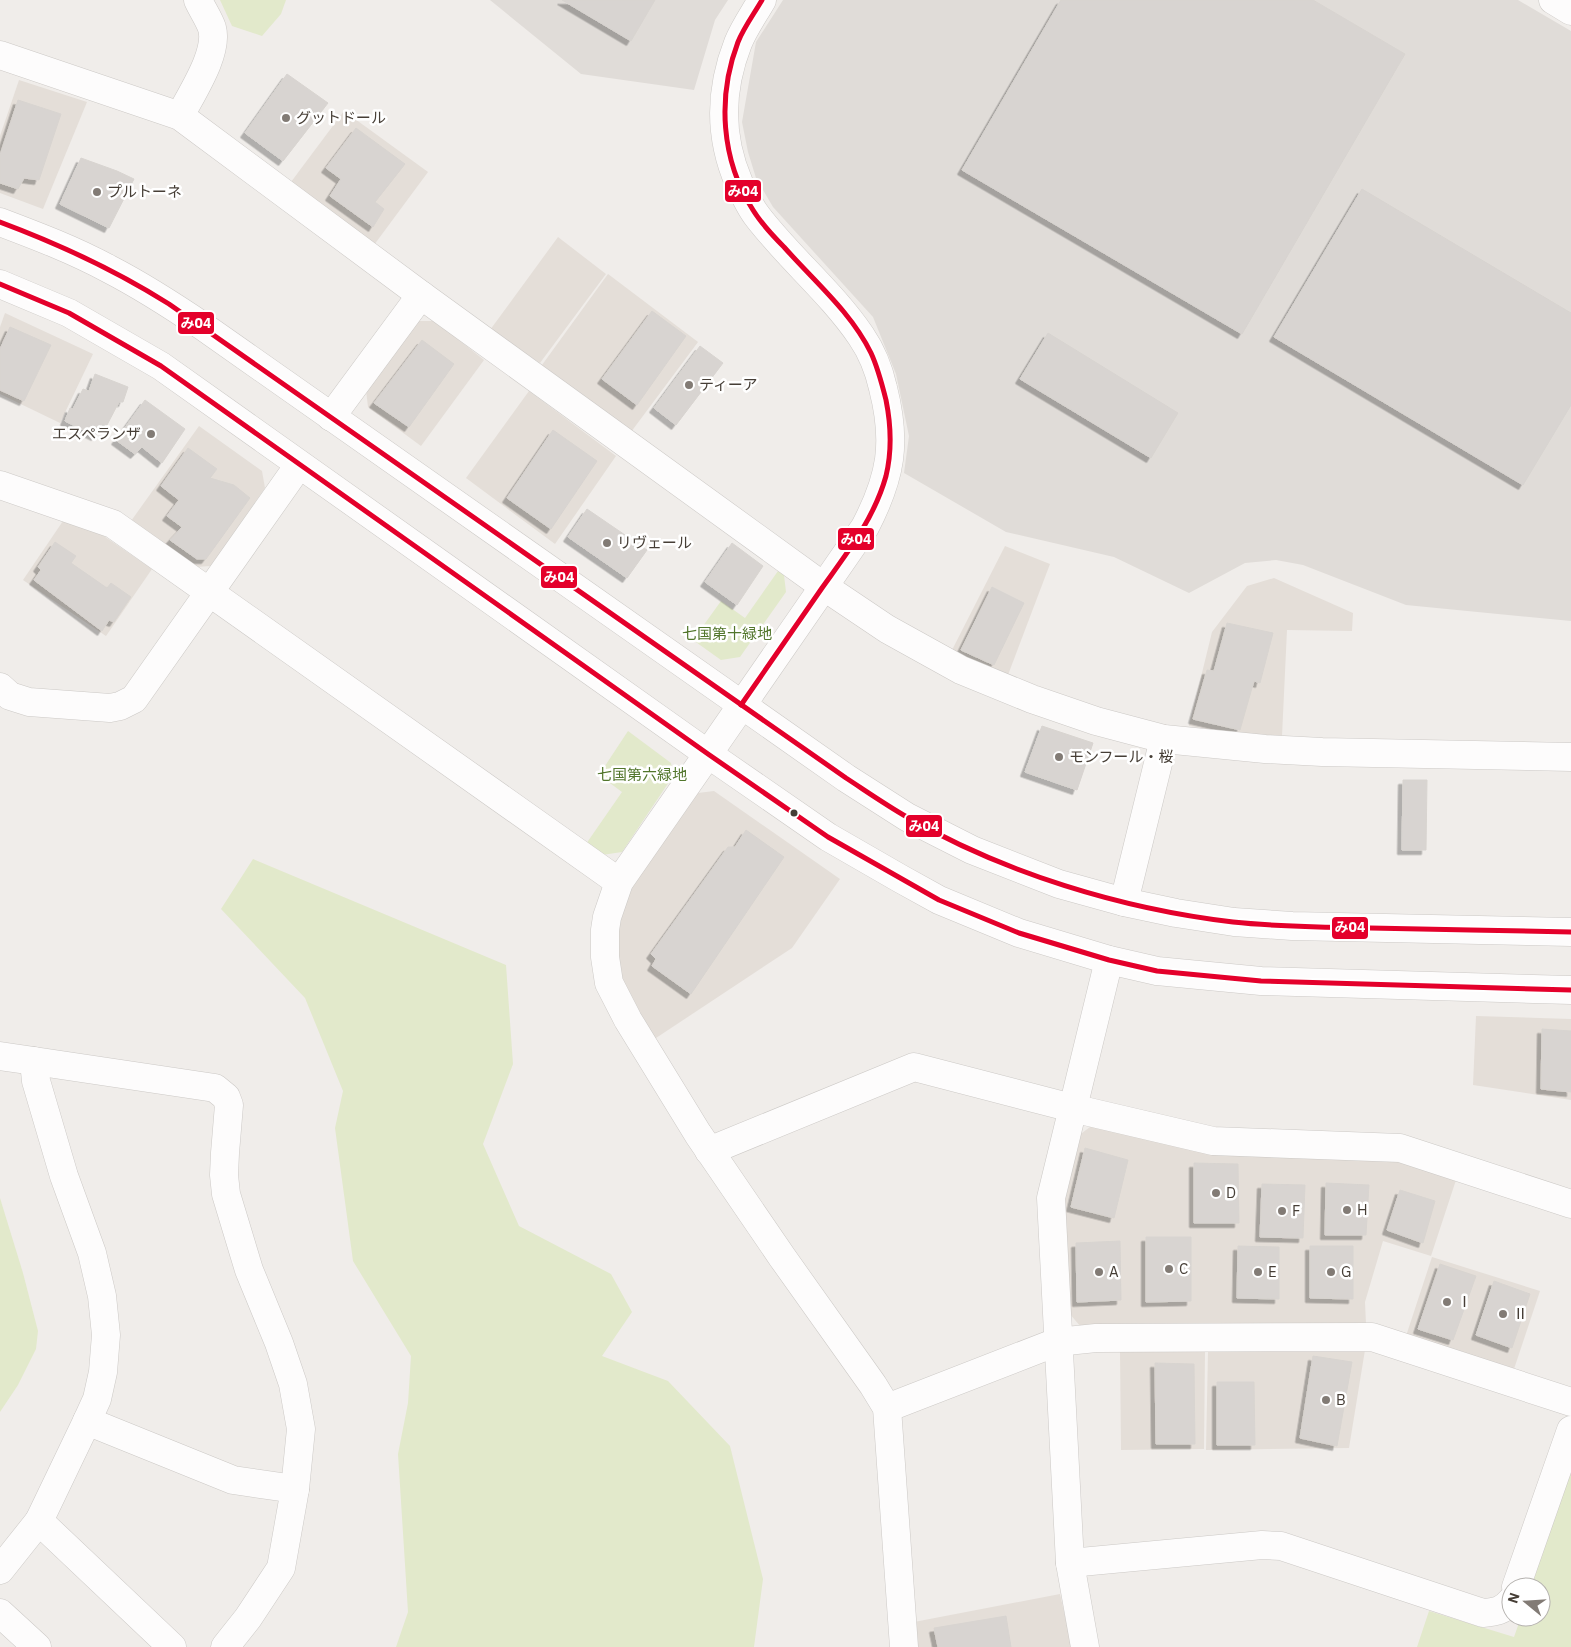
<svg xmlns="http://www.w3.org/2000/svg" width="1571" height="1647" font-family="'IBM Plex Sans','Noto Sans JP',sans-serif">
  <defs>
    <filter id="shadow"><feDropShadow dx="-4.5" dy="4.5" stdDeviation="0" flood-color="#0004"/></filter>
  </defs>
  <rect width="100%" height="100%" fill="#f0edea"/>
  <g fill="#e4ded8">
    <path d="M19 80 87 102 43 209 0 193V136Z"/>
    <path d="M344 111 428 172 374 245 291 182Z"/>
    <path d="M558 237 606 274 540 363 490 330Z"/>
    <path d="M608 274 698 342 631 432 542 365Z"/>
    <path d="M5 313 93 354 60 423 0 394V327Z"/>
    <path d="M415 321H435L484 360 421 446 368 407 366 390Z"/>
    <path d="M529 391 616 456 555 544 466 478Z"/>
    <path d="M199 426 262 471 265 488 211 566 195 567 131 521Z"/>
    <path d="M63 521 95 530 152 569 106 636 23 580Z"/>
    <path d="M1005 546 1050 564 1008 675 951 652Z"/>
    <path d="M1274 578 1353 613 1352 631 1287 630 1282 736 1234 733 1189 726 1212 632 1247 586Z"/>
    <path d="M714 791 840 879 792 948 653 1040 629 996 620 974 617 941 620 916 633 886 698 793Z"/>
    <path d="M1476 1016 1571 1019V1100L1473 1085Z"/>
    <path d="M1094 1124 1396 1160 1456 1180 1431 1256 1383 1241 1365 1302 1366 1324 1081 1327 1069 1313 1062 1207 1078 1136Z"/>
    <path d="M1432 1257 1540 1291 1513 1372 1406 1336Z"/>
    <path d="M1365 1350 1349 1448 1206 1450 1208 1351Z"/>
    <path d="M1120 1351H1205L1204 1449 1121 1450Z"/>
    <path d="M1060 1594 1072 1647H917L914 1622Z"/>
  </g>
  <g fill="#e0dcd8">
    <path d="M490 0H728L715 20 694 90 581 74Z"/>
    <path d="M783 0H1518L1571 31V621L1406 605 1303 565 1276 560 1245 563 1189 593 1114 557 1006 532 904 473 909 436 896 374 873 317 773 207 756 178 748 152 742 122 756 42Z"/>
  </g>
  <g fill="#e2e9cb">
    <path d="M220 0H286L281 14 262 36 232 26Z"/>
    <path d="M778 571 784 575 786 592 740 657 721 660 693 640 721 601 745 618Z"/>
    <path d="M628 731 671 763 673 776 622 852 602 855 586 844 622 792 599 775Z"/>
    <path d="M253 859 506 965 513 1064 483 1144 519 1226 611 1274 632 1312 602 1356 668 1381 730 1446 763 1579 754 1647H396L408 1612 398 1454 408 1403 411 1356 353 1261 335 1128 343 1091 305 998 221 909Z"/>
    <path d="M0 1198 23 1273 38 1331 36 1349 18 1385 0 1412Z"/>
    <path d="M1571 1468V1647H1417L1429 1611 1514 1637 1521 1617H1541V1587H1531Z"/>
  </g>
  <g fill="#d8d4d1" stroke="#d8d4d0" filter="url(#shadow)">
    <path d="M562 0H655L631 41Z"/>
    <path d="M1061 0H1313L1405 54 1242 334 962 170Z"/>
    <path d="M287 74 328 103 283 161 245 133Z"/>
    <path d="M18 100 61 114 39 180 24 178 18 189 0 183V155Z"/>
    <path d="M356 128 405 164 375 202 384 209 373 227 330 196 341 179 326 168Z"/>
    <path d="M81 158 117 171 134 179 109 228 60 204Z"/>
    <path d="M1362 189 1571 313V405L1523 485 1274 337Z"/>
    <path d="M652 311 686 336 637 405 602 379Z"/>
    <path d="M10 327 51 345 24 401 0 390V349Z"/>
    <path d="M1048 333 1178 413 1151 458 1020 379Z"/>
    <path d="M422 340 454 364 409 427 374 403Z"/>
    <path d="M700 346 723 363 676 425 654 408Z"/>
    <path d="M95 374 128 387 123 402H119L107 425 102 424 96 436 65 421 70 408 73 409 83 389 89 391Z"/>
    <path d="M145 400 185 429 162 463 142 447 135 454 116 440Z"/>
    <path d="M553 430 597 461 551 529 507 498Z"/>
    <path d="M188 448 217 469 210 478 234 485 250 498 206 559H197L170 540 182 527 167 516 179 500 161 486Z"/>
    <path d="M587 509 647 550 627 578 568 537Z"/>
    <path d="M55 542 76 556 71 563 107 588 111 583 131 597 114 622 109 620 102 631 34 580 41 570 38 567Z"/>
    <path d="M732 543 763 566 737 605 705 582Z"/>
    <path d="M992 587 1024 603 994 665 961 650Z"/>
    <path d="M1227 623 1273 633 1260 683 1254 681 1240 730 1193 719 1207 670 1214 671Z"/>
    <path d="M1042 726 1093 743 1077 790 1025 772Z"/>
    <path d="M1403 780H1427L1426 850H1402Z"/>
    <path d="M746 830 784 857 691 994 652 966 656 959 651 954 728 847H735Z"/>
    <path d="M1542 1029 1571 1031V1092L1541 1089Z"/>
    <path d="M1085 1148 1128 1160 1114 1218 1071 1207Z"/>
    <path d="M1194 1163 1238 1164 1239 1223H1194Z"/>
    <path d="M1326 1183 1369 1185 1366 1235H1325Z"/>
    <path d="M1262 1184 1305 1185 1303 1238 1260 1237Z"/>
    <path d="M1400 1190 1435 1201 1423 1243 1387 1230Z"/>
    <path d="M1146 1237H1191V1301L1146 1302Z"/>
    <path d="M1120 1241 1121 1300 1077 1302 1076 1243Z"/>
    <path d="M1238 1246 1279 1247V1299L1237 1298Z"/>
    <path d="M1310 1246H1353V1299L1310 1298Z"/>
    <path d="M1440 1264 1476 1276 1453 1340 1418 1329Z"/>
    <path d="M1494 1281 1530 1294 1512 1348 1476 1335Z"/>
    <path d="M1313 1356 1352 1362 1337 1446 1300 1438Z"/>
    <path d="M1155 1363 1194 1364 1195 1444H1156Z"/>
    <path d="M1217 1382H1254L1255 1445H1217Z"/>
    <path d="M1006 1616 1011 1647H938L934 1628Z"/>
  </g>
  <g fill="none" stroke-linecap="round" stroke-linejoin="round">
    <defs>
      <g id="minor">
        <path d="M0 55 180 116 421 295 823 586 887 629 961 670 1032 699 1096 721 1164 739 1265 749 1322 752 1571 757"/>
        <path d="M180 116C191 94 219 53 212 28 209 19 202 9 198 0"/>
        <path d="M331 417 421 295"/>
        <path d="M0 485 113 524 619 882"/>
        <path d="M0 687 10 696 29 702 110 708 120 706 134 699 299 465"/>
        <path d="M708 754 619 882 607 917 605 930V957L609 983 628 1020 698 1134 782 1257 873 1385 887 1408 904 1647"/>
        <path d="M1124 902 1164 739"/>
        <path d="M0 1056 34 1061"/>
        <path d="M709 1151 914 1067 1072 1108 1213 1141 1400 1148 1571 1204"/>
        <path d="M887 1408 1057 1342 1096 1338 1372 1337 1571 1402"/>
        <path d="M87 1421 233 1480 295 1489"/>
        <path d="M39 1521 172 1647"/>
        <path d="M1070 1563 1262 1545 1281 1546 1483 1613C1495 1612 1503 1611 1511 1601"/>
        <path d="M0 1570 39 1521 87 1421 97 1399 103 1372 106 1335 102 1296 92 1253 64 1176 36 1081 34 1061 215 1088 226 1097 229 1105 225 1153 224 1175 226 1194 249 1270 279 1343 293 1384 301 1429 295 1489 281 1568 248 1618 225 1647"/>
        <path d="M1516 1587 1571 1430"/>
        <path d="M1085 1647 1070 1563 1051 1198 1109 960"/>
      </g>
      <g id="tertiary">
        <path d="M1553 0 1571 11"/>
        <path d="M0 222C37 236 74 250 109 269 142 286 173 306 204 327L846 778 907 817 972 850 1059 884 1124 902 1176 913 1234 922 1292 926 1571 932"/>
        <path d="M0 284 69 313 161 366 708 754 828 837 901 879 939 900 1019 933 1109 960 1157 971 1261 981 1571 990"/>
        <path d="M708 754 865 527C891 477 897 443 883 388 879 370 872 352 861 336 831 292 789 258 757 216 750 207 744 194 739 183 719 137 720 89 738 43 744 28 754 14 762 0"/>
        <path d="M0 1613 37 1647"/>
      </g>
    </defs>
    <use href="#minor" stroke="#ccc9c6" stroke-width="29"/>
    <use href="#tertiary" stroke="#ccc9c6" stroke-width="29"/>
    <use href="#minor" stroke="#fdfcfc" stroke-width="28"/>
    <use href="#tertiary" stroke="#fdfcfc" stroke-width="28"/>
    <defs>
      <g id="bus-1">
        <path d="M0 222C59 244 115 270 169 304L846 778C866 791 886 805 907 817 1004 873 1122 909 1233 922 1279 927 1325 927 1370 928 1437 929 1504 931 1571 932"/>
        <path d="M0 284 69 313 161 366 708 754 828 837 939 900 1019 933 1109 960 1157 971 1261 981 1571 990"/>
        <path d="M741 705C768 666 795 627 822 588 847 553 874 519 886 476 892 451 891 425 886 400 882 384 878 368 871 353 851 312 814 281 784 247 773 236 761 223 753 210 721 160 717 97 738 42 744 27 754 14 762 0"/>
      </g>
    </defs>
    <use href="#bus-1" stroke="#fff" stroke-width="9"/>
    <use href="#bus-1" stroke="#e4002b" stroke-width="5"/>
  </g>
  <g fill="#827b75" stroke="#fff" stroke-width="2">
    <circle cx="286" cy="118" r="5"/>
    <circle cx="97" cy="192" r="5"/>
    <circle cx="689" cy="385" r="5"/>
    <circle cx="151" cy="434" r="5"/>
    <circle cx="607" cy="543" r="5"/>
    <circle cx="1059" cy="757" r="5"/>
    <circle cx="1216" cy="1193" r="5"/>
    <circle cx="1347" cy="1210" r="5"/>
    <circle cx="1282" cy="1211" r="5"/>
    <circle cx="1169" cy="1269" r="5"/>
    <circle cx="1099" cy="1272" r="5"/>
    <circle cx="1258" cy="1272" r="5"/>
    <circle cx="1331" cy="1272" r="5"/>
    <circle cx="1447" cy="1302" r="5"/>
    <circle cx="1503" cy="1314" r="5"/>
    <circle cx="1326" cy="1400" r="5"/>
  </g>
  <circle fill="#463e36" stroke="#fff" stroke-width="2" cx="794" cy="813" r="4.5"/>
  <g text-anchor="middle" stroke-width="5" stroke-linejoin="round" paint-order="stroke">
    <g font-size="15" fill="#463e36" stroke="#fff" text-anchor="start">
      <text x="296" y="123">グットドール</text>
      <text x="107" y="197">プルトーネ</text>
      <text x="699" y="390">ティーア</text>
      <text x="141" y="439" text-anchor="end">エスペランザ</text>
      <text x="617" y="548">リヴェール</text>
      <text x="1069" y="762">モンフール・桜</text>
      <text x="1226" y="1198">D</text>
      <text x="1357" y="1215">H</text>
      <text x="1292" y="1216">F</text>
      <text x="1179" y="1274">C</text>
      <text x="1109" y="1277">A</text>
      <text x="1268" y="1277">E</text>
      <text x="1341" y="1277">G</text>
      <text x="1457" y="1307">Ⅰ</text>
      <text x="1513" y="1319">Ⅱ</text>
      <text x="1336" y="1405">B</text>
    </g>
    <g font-size="15" fill="#52762c" stroke="#fff">
      <text x="727" y="639">七国第十緑地</text>
      <text x="642" y="780">七国第六緑地</text>
    </g>
  </g>
  <g stroke="#fff" stroke-width="2">
    <rect x="724" y="179" width="38" height="24" rx="5" fill="#e4002b"/>
    <rect x="177" y="311" width="38" height="24" rx="5" fill="#e4002b"/>
    <rect x="837" y="527" width="38" height="24" rx="5" fill="#e4002b"/>
    <rect x="540" y="565" width="38" height="24" rx="5" fill="#e4002b"/>
    <rect x="905" y="814" width="38" height="24" rx="5" fill="#e4002b"/>
    <rect x="1331" y="916" width="38" height="24" rx="5" fill="#e4002b"/>
  </g>
  <g font-size="14" text-anchor="middle" font-weight="bold" fill="#fff">
    <text x="743" y="196">み04</text>
    <text x="196" y="328">み04</text>
    <text x="856" y="544">み04</text>
    <text x="559" y="582">み04</text>
    <text x="924" y="831">み04</text>
    <text x="1350" y="932">み04</text>
  </g>
  <g transform="translate(1526 1602) rotate(288)"><circle r="24" fill="#ffffff" stroke="#b5b2af"/>
  <path d="M0-4L9 19L0 12L-9 19Z" fill="#827b75"/>
  <text y="-8" font-size="14" font-weight="bold" text-anchor="middle" fill="#463e36">N</text>
  </g>
</svg>
